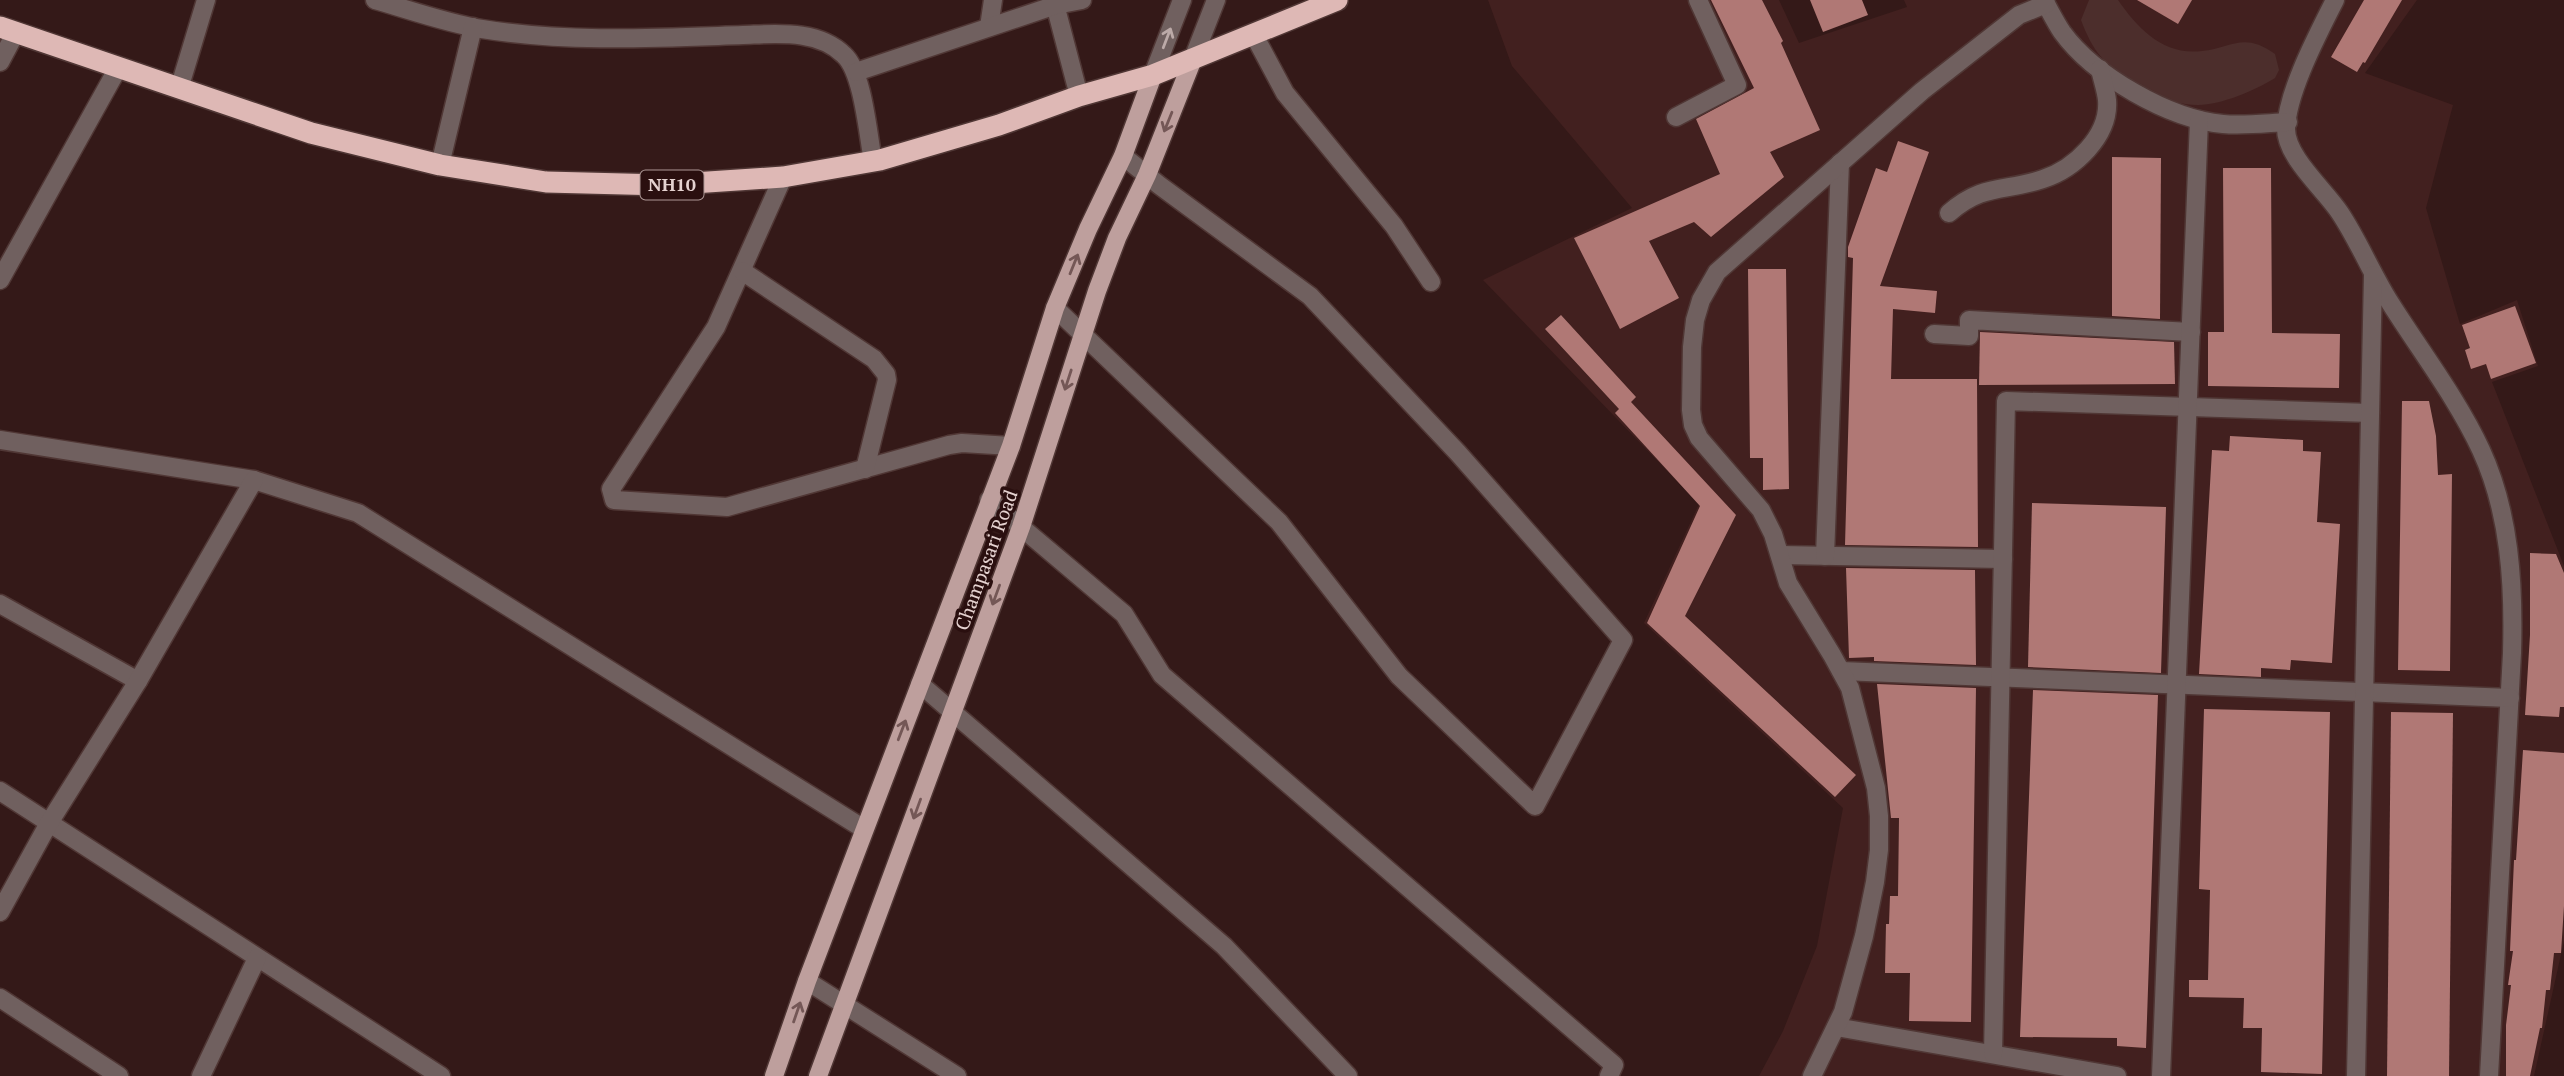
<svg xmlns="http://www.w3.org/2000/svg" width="2564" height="1076" font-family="'PT Serif',serif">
  <rect width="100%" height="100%" fill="#341918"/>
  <path fill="#42201f" d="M1488 0H1779L1799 43 1907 7 1904 0H2417L2365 73 2453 105 2426 208 2460 324 2517 300 2538 366 2492 382 2564 566V941L2534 1076H1759L1783 1031 1817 946 1843 808 1644 623 1699 504 1483 280 1632 208 1512 66Z"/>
  <path fill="#4c2e2c" d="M2089 0H2118C2138 29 2164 56 2202 51 2231 48 2244 31 2275 54L2279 70 2275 78C2256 90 2221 105 2198 105 2165 105 2124 83 2102 58 2092 47 2086 33 2081 20Z"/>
  <g fill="#b07875">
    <path d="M1711 0H1762L1783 41 1781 43 1820 130 1770 152 1784 177 1711 237 1694 222 1649 241 1679 298 1620 329 1574 238 1720 174 1696 119 1754 88Z"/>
    <path d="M1810 0H1862L1868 15 1823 32Z"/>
    <path d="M2137 0H2192L2178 24Z"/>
    <path d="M2364 0H2402L2365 63 2363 62 2357 72 2331 57Z"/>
    <path d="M1898 141 1929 152 1880 286 1937 291 1935 313 1893 309 1891 379H1977L1978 547 1845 545 1853 258 1848 257V247L1876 168 1887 172Z"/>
    <path d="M2112 157 2161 158 2160 319 2112 316Z"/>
    <path d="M2223 168H2271L2272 333 2340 334 2339 388 2208 386V332H2224Z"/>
    <path d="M1748 269H1786L1789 489 1763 490V458H1750Z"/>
    <path d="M2515 306 2536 363 2491 379 2486 364 2471 369 2465 350 2470 348 2462 325Z"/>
    <path d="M1561 315 1636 397 1631 402 1736 515 1685 616 1856 775 1835 797 1647 623 1700 506 1615 413 1619 409 1545 329Z"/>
    <path d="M1980 332 2174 342 2175 384 1979 385Z"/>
    <path d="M2402 401H2429L2436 436 2438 475 2452 474 2450 671 2398 670Z"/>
    <path d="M2230 436 2303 440V451L2321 452 2317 522 2340 524 2332 663 2291 660 2290 670 2261 668V677L2199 674 2212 450 2229 451Z"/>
    <path d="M2032 503 2166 507 2161 673 2028 667Z"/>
    <path d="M2530 553 2556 554 2564 573V707H2560L2559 717 2525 715 2530 635Z"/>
    <path d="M1846 568 1975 570 1976 665 1874 661V657L1849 658Z"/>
    <path d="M1877 684 1976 688 1971 1022 1909 1021 1910 973H1885L1886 924H1889L1890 896H1898L1899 818H1891Z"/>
    <path d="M2033 690 2158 695 2146 1048 2117 1046V1038L2020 1037Z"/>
    <path d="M2204 709 2330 712 2322 1074 2261 1072 2262 1028H2243L2244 998 2189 997V980H2208L2210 890 2199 889Z"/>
    <path d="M2391 712 2453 713 2449 1076H2387Z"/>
    <path d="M2523 750 2564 753V906L2561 953H2554L2550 990H2546L2542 1028H2540L2530 1076H2506V1025L2511 985H2508L2513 951H2510L2514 860H2516Z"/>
  </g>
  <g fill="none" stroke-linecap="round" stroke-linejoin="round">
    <defs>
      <g id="minor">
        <path d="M375 0C410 10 446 23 482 29 569 43 656 38 743 35 776 34 818 29 844 55 863 72 868 135 873 161"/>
        <path d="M1057 0V12L1079 96"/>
        <path d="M2335 0C2318 34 2287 92 2286 129 2286 157 2325 190 2340 213 2358 240 2371 272 2389 301 2419 349 2457 398 2481 450 2510 513 2514 584 2512 653L2489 1076"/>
        <path d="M2046 4C2051 13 2056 23 2062 32 2094 76 2169 119 2223 124 2244 126 2267 123 2288 122"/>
        <path d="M989 27 993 0"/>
        <path d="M1254 35 1285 93 1394 226 1431 282"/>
        <path d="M1193 59 1216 0"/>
        <path d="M0 62 16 32"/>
        <path d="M856 72 1056 5 1082 0"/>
        <path d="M1153 75 1182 0"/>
        <path d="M179 89 206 0"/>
        <path d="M1676 117 1737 85 1698 0"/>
        <path d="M440 165 473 27"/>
        <path d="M783 177 716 327 611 489 614 500 727 507 949 445 962 443 1011 446"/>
        <path d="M1949 213C1983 183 2005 192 2043 179 2074 169 2110 136 2107 100 2106 90 2102 79 2100 69"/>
        <path d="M742 271 874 359 886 374 887 380 865 469"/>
        <path d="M0 280 118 68"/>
        <path d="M1055 308 1279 522 1399 676 1535 806 1623 640 1458 453 1310 296 1159 185 1123 156"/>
        <path d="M1934 334 1969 336V320L2191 332"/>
        <path d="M0 440 254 480 358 513 864 829"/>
        <path d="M989 500 1124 614 1162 675 1614 1065 1609 1076"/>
        <path d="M1780 555 2003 559"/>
        <path d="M1825 556 1840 163"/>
        <path d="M0 604 138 681"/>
        <path d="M1841 671 2510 698"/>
        <path d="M920 684 1224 946 1348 1076"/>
        <path d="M0 791 441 1076"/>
        <path d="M0 912 49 823 138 681 254 480"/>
        <path d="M807 981 957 1076"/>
        <path d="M0 998 119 1076"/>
        <path d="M1836 1027 2117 1076"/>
        <path d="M1993 1054 2006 401 2370 413"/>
        <path d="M201 1076 257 958"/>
        <path d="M1812 1076 1843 1012 1864 936 1875 882 1879 850V816L1876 788 1850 688 1832 655 1788 583 1773 534 1761 510 1699 438 1693 425 1691 410 1692 347 1695 320 1701 300 1717 272 1922 91 2019 15 2046 4 2045 0"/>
        <path d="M2161 1076 2199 120"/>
        <path d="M2356 1076 2373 275"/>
      </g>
      <g id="major">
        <path d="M774 1076 807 981 1011 446 1055 308 1088 229 1123 156 1153 75"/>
        <path d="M818 1076 1021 527 1097 291 1117 238 1147 175 1193 59"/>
      </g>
      <path id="highway" d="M0 27 311 133 440 165 546 182 663 185 783 177 880 160 999 125 1079 96 1153 75 1337 0"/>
    </defs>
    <use href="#minor" stroke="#503735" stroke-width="21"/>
    <use href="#major" stroke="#503735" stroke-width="21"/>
    <use href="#highway" stroke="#503735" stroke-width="24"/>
    <use href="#minor" stroke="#70605f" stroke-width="18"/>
    <use href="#major" stroke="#be9f9d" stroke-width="18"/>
    <use href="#highway" stroke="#deb8b5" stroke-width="21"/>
  </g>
  <defs><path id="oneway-shaft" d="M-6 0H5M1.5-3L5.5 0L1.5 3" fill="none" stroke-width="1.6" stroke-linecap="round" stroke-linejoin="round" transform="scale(1.75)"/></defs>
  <use stroke="#bcaaa8" href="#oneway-shaft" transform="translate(1167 38) rotate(-69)"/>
  <g stroke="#745756">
    <use href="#oneway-shaft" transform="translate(1168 122) rotate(112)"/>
    <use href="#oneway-shaft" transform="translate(1074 264) rotate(-68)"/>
    <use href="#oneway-shaft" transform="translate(1068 380) rotate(108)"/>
    <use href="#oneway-shaft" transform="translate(996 595) rotate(110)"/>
    <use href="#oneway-shaft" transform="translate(902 730) rotate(-69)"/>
    <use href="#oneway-shaft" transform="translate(917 809) rotate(110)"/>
    <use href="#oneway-shaft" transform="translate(797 1012) rotate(-71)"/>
  </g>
  <g text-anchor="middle" stroke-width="7" stroke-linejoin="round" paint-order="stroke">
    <rect fill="#2a0f0f" stroke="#ad9896" stroke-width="2" x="640.5" y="170.5" width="63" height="29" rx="5"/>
    <g font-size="18" font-weight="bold" fill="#e5d2d0">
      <text x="672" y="191">NH10</text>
    </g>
    <g font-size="19" fill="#e5d2d0" stroke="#2a0f0f">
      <text transform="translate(986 560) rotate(-70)" y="7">Champasari Road</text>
    </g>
  </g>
</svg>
